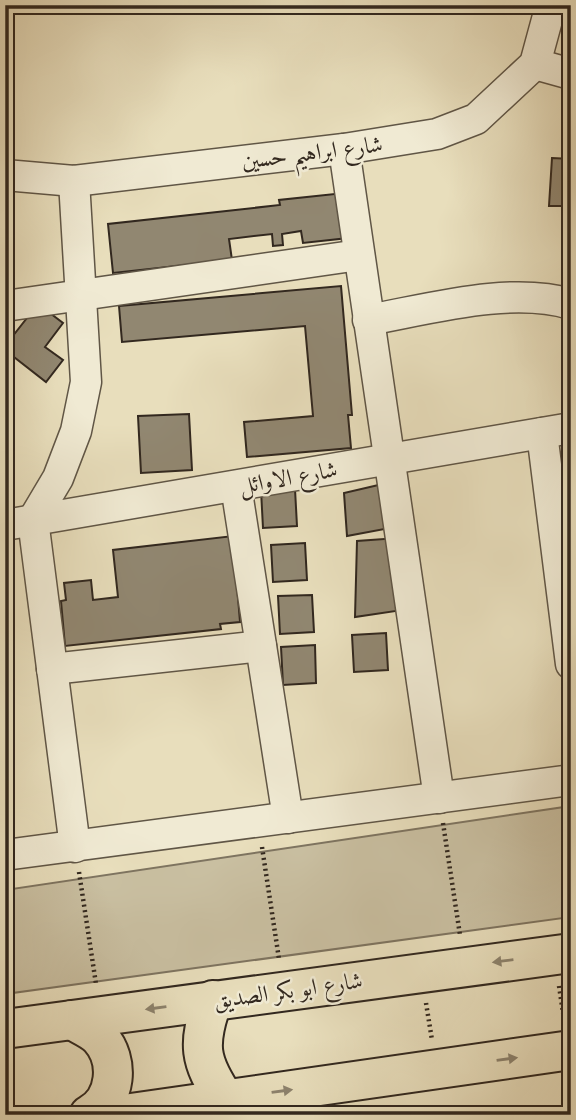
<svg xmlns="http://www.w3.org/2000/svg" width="576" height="1120" font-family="Cardo,Amiri,serif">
  <rect width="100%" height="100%" fill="#e8debc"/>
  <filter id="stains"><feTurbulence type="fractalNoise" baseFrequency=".00286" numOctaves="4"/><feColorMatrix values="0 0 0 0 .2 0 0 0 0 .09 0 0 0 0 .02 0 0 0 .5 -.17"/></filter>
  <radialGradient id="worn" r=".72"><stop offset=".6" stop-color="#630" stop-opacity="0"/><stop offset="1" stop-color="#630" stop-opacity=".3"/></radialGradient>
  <path fill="#c9bfa1" stroke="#7e7460" stroke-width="2" d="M571 806V917L5 994V890Z"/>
  <g fill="#918771" stroke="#32281f" stroke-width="2">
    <path d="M77 5H153L77 10Z"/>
    <path d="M552 158 571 159V206H549Z"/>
    <path d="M344 193 348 238 303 243 301 231 282 234 283 245 273 246 272 234 229 239 232 260 113 273 108 224 280 205 279 200Z"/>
    <path d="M341 286 352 415H348L351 448 247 457 244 422 313 416 305 326 122 342 119 306Z"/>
    <path d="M38 304 63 323 45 347 63 360 46 382 5 350V346Z"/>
    <path d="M189 414 192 470 141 473 138 416Z"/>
    <path d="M387 483 390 528 347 536 344 493Z"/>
    <path d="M295 489 297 526 263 528 261 490Z"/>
    <path d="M233 536 240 622 220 624 221 629 65 646 61 601 66 600 64 583 91 580 93 600 118 597 113 550Z"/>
    <path d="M398 538 396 611 355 617 357 541Z"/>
    <path d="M305 543 307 580 273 582 271 545Z"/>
    <path d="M312 595 314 632 280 634 278 596Z"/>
    <path d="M386 633 388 670 354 672 352 635Z"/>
    <path d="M315 645 316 683 283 685 281 647Z"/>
  </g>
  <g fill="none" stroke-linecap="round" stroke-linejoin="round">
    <defs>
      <g id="minor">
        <path d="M535 64 571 74"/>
        <path d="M344 149 439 798"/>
        <path d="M5 175 74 181 344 149 437 134 476 119 535 64 551 5"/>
        <path d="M74 181 86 382 76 431 58 478 33 520 75 847"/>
        <path d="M5 306 359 255"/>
        <path d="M368 320C430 309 510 286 571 304"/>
        <path d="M542 433 571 664"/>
        <path d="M236 486 288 818"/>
        <path d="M5 525 571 428"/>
        <path d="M52 669 261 646"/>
        <path d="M5 855 571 780"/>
      </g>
      <g id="major">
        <path d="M213 1000C197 1044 199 1061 225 1099"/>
        <path d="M72 1020C82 1026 93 1030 100 1038 120 1060 117 1100 89 1115"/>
        <path d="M5 1029 571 953"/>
        <path d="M117 1115 571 1050"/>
      </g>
    </defs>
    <use href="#minor" stroke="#605646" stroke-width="33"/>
    <use href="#major" stroke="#32281f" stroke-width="42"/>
    <g stroke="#32281f" stroke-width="4.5" stroke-dasharray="2 3.5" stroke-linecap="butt">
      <path d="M443 823 460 935"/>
      <path d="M262 847 279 959"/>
      <path d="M79 872 96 984"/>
      <path d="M559 986 564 1019"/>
      <path d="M426 1003 432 1040"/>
    </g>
    <use href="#minor" stroke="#f0ead3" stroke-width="30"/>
    <use href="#major" stroke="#e8debc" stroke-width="38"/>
  </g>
  <defs><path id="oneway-solid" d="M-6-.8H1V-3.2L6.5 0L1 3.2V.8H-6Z" transform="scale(1.75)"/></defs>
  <g fill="#8d836e">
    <use href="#oneway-solid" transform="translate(503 961) rotate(173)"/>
    <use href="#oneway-solid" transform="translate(156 1008) rotate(172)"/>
    <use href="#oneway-solid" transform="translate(507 1059) rotate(-8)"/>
    <use href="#oneway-solid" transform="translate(282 1091) rotate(-8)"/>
  </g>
  <g text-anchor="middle" stroke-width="5" stroke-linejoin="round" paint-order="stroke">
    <g font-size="23" fill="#32281f" stroke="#f0ead3">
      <text transform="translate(312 152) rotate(-7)" y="8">شارع ابراهيم حسين</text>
      <text transform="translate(288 477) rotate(-10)" y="8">شارع الاوائل</text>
      <text transform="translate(288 990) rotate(-8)" y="8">شارع ابو بكر الصديق</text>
    </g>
  </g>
  <rect width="576" height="1120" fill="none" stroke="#e8debc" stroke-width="28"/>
  <rect x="7" y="7" width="562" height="1106" fill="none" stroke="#32281f" stroke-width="3.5"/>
  <rect x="14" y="14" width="548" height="1092" fill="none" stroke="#32281f" stroke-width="2"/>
  <rect width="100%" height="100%" filter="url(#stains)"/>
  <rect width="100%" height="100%" fill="url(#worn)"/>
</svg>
